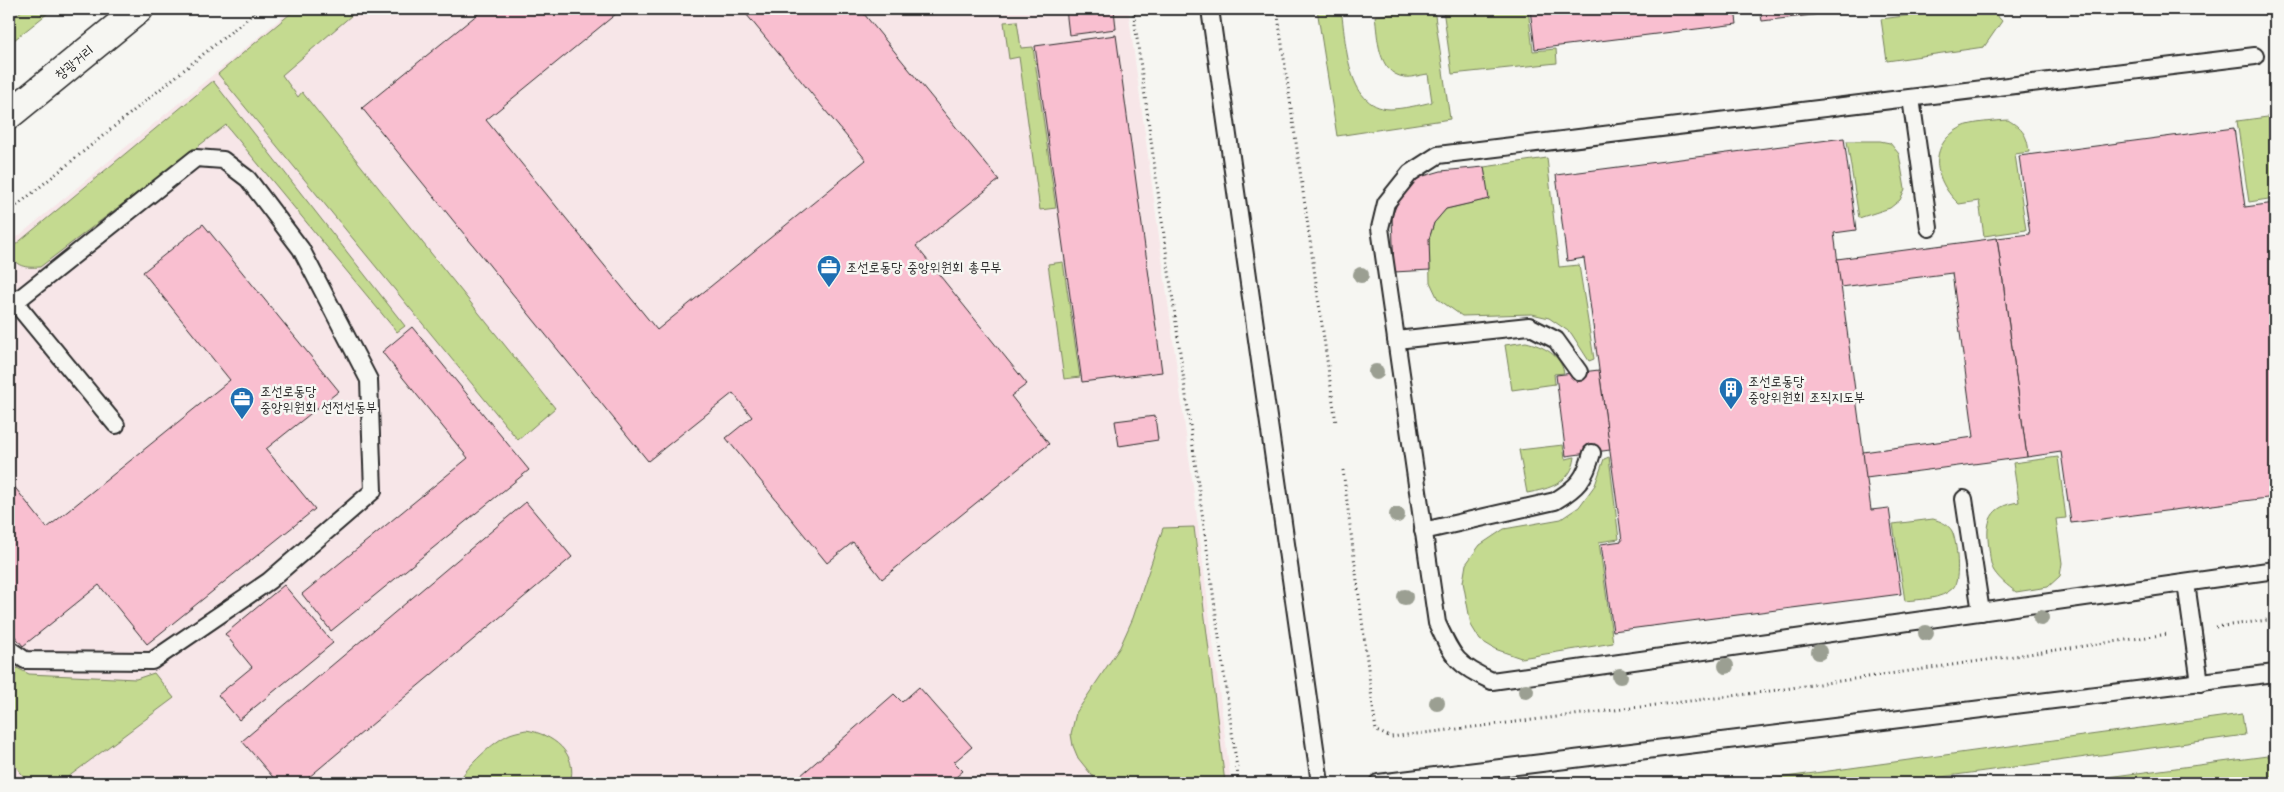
<svg xmlns="http://www.w3.org/2000/svg" width="2284" height="792" font-family="'Comic Neue','Poor Story',sans-serif">
  <rect width="100%" height="100%" fill="#f6f6f2"/>
  <filter id="ink" filterUnits="userSpaceOnUse"><feTurbulence type="fractalNoise" baseFrequency=".02" numOctaves="2"/><feDisplacementMap in="SourceGraphic" scale="10" xChannelSelector="R" yChannelSelector="G"/><feConvolveMatrix kernelMatrix="1 2 1 2 8 2 1 2 1" color-interpolation-filters="sRGB"/></filter>
  <g filter="url(#ink)">
    <path fill="#f7e6e8" d="M292 9H1128L1193 486 1231 783H9V244Z"/>
    <g fill="#c4da90" stroke="#78825e">
      <path d="M24 9H53L9 44V21Z"/>
      <path d="M296 9H359L282 75 298 97 302 92 555 408 518 440 218 74Z"/>
      <path d="M1317 9H1341C1346 40 1346 108 1390 109 1402 109 1420 105 1432 102L1428 74C1420 75 1411 78 1404 77 1377 73 1378 37 1375 16L1434 9 1450 119 1337 136Z"/>
      <path d="M1443 9H1528L1533 51 1556 49 1557 63 1452 74Z"/>
      <path d="M1958 9H1991L2002 21 1984 47 1887 61 1881 19Z"/>
      <path d="M1017 21 1021 48 1033 47 1056 208 1040 210 1019 57 1009 59 1004 22Z"/>
      <path d="M213 81 405 326 397 332 226 125 40 267C25 268 16 267 9 253L15 245Z"/>
      <path d="M2275 116V198L2249 202 2237 121Z"/>
      <path d="M2008 120C2023 129 2027 135 2029 152L2015 154 2026 230 1984 236 1979 201 1959 204C1934 181 1926 145 1962 127 1972 122 1996 121 2008 120Z"/>
      <path d="M1847 141H1880L1890 143 1899 154 1905 189 1900 200 1890 208 1859 218Z"/>
      <path d="M1547 158 1559 267 1579 265 1594 359 1589 361 1571 333 1549 318 1532 314 1462 316 1438 299 1430 282 1429 239 1434 223 1446 209 1488 199 1484 167Z"/>
      <path d="M1063 262 1080 377 1064 379 1048 264Z"/>
      <path d="M1526 342C1543 346 1561 355 1564 373L1554 374 1555 384 1512 390 1505 345Z"/>
      <path d="M1563 445 1565 459 1575 457C1572 483 1549 489 1527 493L1519 450Z"/>
      <path d="M1609 457 1619 539 1599 542 1613 643 1521 658 1495 649 1480 640 1471 625 1463 582 1466 564 1480 545 1504 529 1561 519 1579 507 1595 485 1604 459Z"/>
      <path d="M2058 457 2066 518 2056 519 2062 563 2060 576 2048 587 2016 592C2007 585 2000 580 1994 571 1990 565 1990 555 1989 548 1985 521 1990 506 2019 502L2013 463Z"/>
      <path d="M1933 519C1940 521 1948 524 1952 531 1957 541 1961 581 1953 588 1941 600 1920 599 1905 601L1893 524Z"/>
      <path d="M1194 527 1225 783H1113L1111 782 1098 783 1078 758 1073 746 1071 734 1076 713 1120 647 1133 618 1163 528Z"/>
      <path d="M9 664 29 674 136 679 154 673 174 698 60 783H29L9 758Z"/>
      <path d="M2242 714 2245 735 1898 783H1742Z"/>
      <path d="M526 730C552 734 579 753 570 783H458C466 767 494 741 510 734 515 732 521 731 526 730Z"/>
      <path d="M2275 755V783H2061Z"/>
    </g>
    <g fill="#f9bfd0" stroke="#2b2b2b">
      <path d="M484 9H622L486 120 657 330 866 160 742 9H860L999 180 916 246 1027 384 1011 396 1049 444 882 579 853 542 827 563 726 438 752 417 733 393 648 461 362 108Z"/>
      <path d="M1066 9H1114L1116 29 1069 35Z"/>
      <path d="M1530 9H1735L1737 24 1535 49Z"/>
      <path d="M1760 9H1863L1762 21Z"/>
      <path d="M1116 35 1162 372 1082 382 1035 46Z"/>
      <path d="M2234 128 2245 207 2275 203V497L2071 523 2061 452 2027 457 1997 238 2030 234 2019 156Z"/>
      <path d="M1844 138 1856 230 1834 233 1871 510 1889 508 1901 594 1613 631 1601 544 1622 541 1584 258 1567 261 1556 175Z"/>
      <path d="M1484 167 1489 199 1446 209 1434 223 1429 239 1430 270 1394 272 1392 216 1401 194 1420 177 1441 171Z"/>
      <path d="M203 224 339 391 266 449 315 509 147 644 99 585 23 646 9 629V480L47 528 230 380 143 272Z"/>
      <path d="M1997 238 2027 457 1866 478 1863 452 1974 437 1952 273 1841 287 1837 259Z"/>
      <path d="M412 327 529 470 331 631 302 594 468 458 382 352Z"/>
      <path d="M1599 370 1610 450 1566 456 1556 375Z"/>
      <path d="M1155 416 1158 440 1119 446 1115 421Z"/>
      <path d="M526 502 572 557 302 783H278L242 741Z"/>
      <path d="M284 585 333 643 239 720 218 695 252 667 225 634Z"/>
      <path d="M919 687 972 747 954 762 963 771 949 783H792L894 694 902 702Z"/>
    </g>
    <g fill="none" stroke-linecap="round" stroke-linejoin="round">
      <defs>
        <g id="service">
          <path d="M1210 9 1320 783"/>
          <path d="M2255 56 1438 155 1410 173 1386 203 1380 228 1437 623C1453 657 1456 665 1492 681L2275 570"/>
          <path d="M1911 98 1929 228"/>
          <path d="M9 295 116 425"/>
          <path d="M9 307 196 158 223 160 248 179 301 249 369 380 373 491 269 581 152 661 25 660 9 649"/>
          <path d="M1396 340 1529 326 1556 340 1579 372"/>
          <path d="M1964 499 1981 612"/>
          <path d="M1423 531 1555 501C1578 487 1585 479 1592 453"/>
          <path d="M2186 583 2200 683"/>
          <path d="M1378 783 2275 673"/>
        </g>
        <path id="minor" d="M9 115 139 9"/>
      </defs>
      <use href="#service" stroke="#2b2b2b" stroke-width="20"/>
      <use href="#minor" stroke="#2b2b2b" stroke-width="31"/>
      <g stroke="#2b2b2b" stroke-width="3" stroke-dasharray="1 4" stroke-linecap="butt">
        <path d="M1133 9 1239 783"/>
        <path d="M1277 9 1336 423"/>
        <path d="M9 212 259 9"/>
        <path d="M1343 470 1376 731 1391 737 1756 693 2168 634"/>
        <path d="M2216 627 2275 619"/>
      </g>
      <use href="#service" stroke="#f6f6f2" stroke-width="16"/>
      <use href="#minor" stroke="#f6f6f2" stroke-width="28"/>
    </g>
    <g fill="#9b9f92">
      <circle cx="1361" cy="275" r="8"/>
      <circle cx="1376" cy="372" r="8"/>
      <circle cx="1397" cy="515" r="8"/>
      <circle cx="1405" cy="597" r="8"/>
      <circle cx="2041" cy="618" r="8"/>
      <circle cx="1926" cy="633" r="8"/>
      <circle cx="1819" cy="652" r="8"/>
      <circle cx="1726" cy="666" r="8"/>
      <circle cx="1620" cy="676" r="8"/>
      <circle cx="1526" cy="691" r="8"/>
      <circle cx="1437" cy="703" r="8"/>
    </g>
  </g>
  <defs>
    <symbol id="office-pin" viewBox="-11 -11 22 30"><path d="M0 17L-7.5 6A9.5 9.5 0 1 1 7.5 6Z" fill="#1f6fb2" stroke="#f6f6f2"/><path d="M-6-3h4V-5.5h4V-3h4V5H-6ZM-1-4.5V-3h2v-1.5ZM-6 0V1H6V0Z" fill="#fff"/></symbol>
    <symbol id="building-pin" viewBox="-11 -11 22 30"><path d="M0 17L-7.5 6A9.5 9.5 0 1 1 7.5 6Z" fill="#1f6fb2" stroke="#f6f6f2"/><path d="M-4-6H4V6H1V3H-1V6H-4ZM-2.5-4.3h1.7v1.8h-1.7ZM.8-4.3h1.7v1.8H.8ZM-2.5-1h1.7V.8h-1.7ZM.8-1h1.7V.8H.8Z" fill="#fff"/></symbol>
  </defs>
  <g fill-rule="evenodd">
    <use href="#office-pin" x="815" y="253" width="28" height="38"/>
    <use href="#building-pin" x="1717" y="375" width="28" height="38"/>
    <use href="#office-pin" x="228" y="385" width="28" height="38"/>
  </g>
  <g text-anchor="middle" stroke-width="5" stroke-linejoin="round" paint-order="stroke">
    <g font-size="14" fill="#2b2b2b" stroke="#f6f6f2">
      <text transform="translate(74 62) rotate(-39)" y="5">창광거리</text>
    </g>
    <g font-size="14" fill="#2b2b2b" stroke="#f6f6f2" text-anchor="start">
      <text x="846" y="272">조선로동당 중앙위원회 총무부</text>
      <text x="1748" y="386">조선로동당<tspan x="1748" dy="16">중앙위원회 조직지도부</tspan></text>
      <text x="260" y="396">조선로동당<tspan x="260" dy="16">중앙위원회 선전선동부</tspan></text>
    </g>
  </g>
  <rect width="2284" height="792" fill="none" stroke="#f6f6f2" stroke-width="30"/>
  <rect x="15" y="15" width="2254" height="762" fill="none" stroke="#2b2b2b" stroke-width="2" filter="url(#ink)"/>
</svg>
